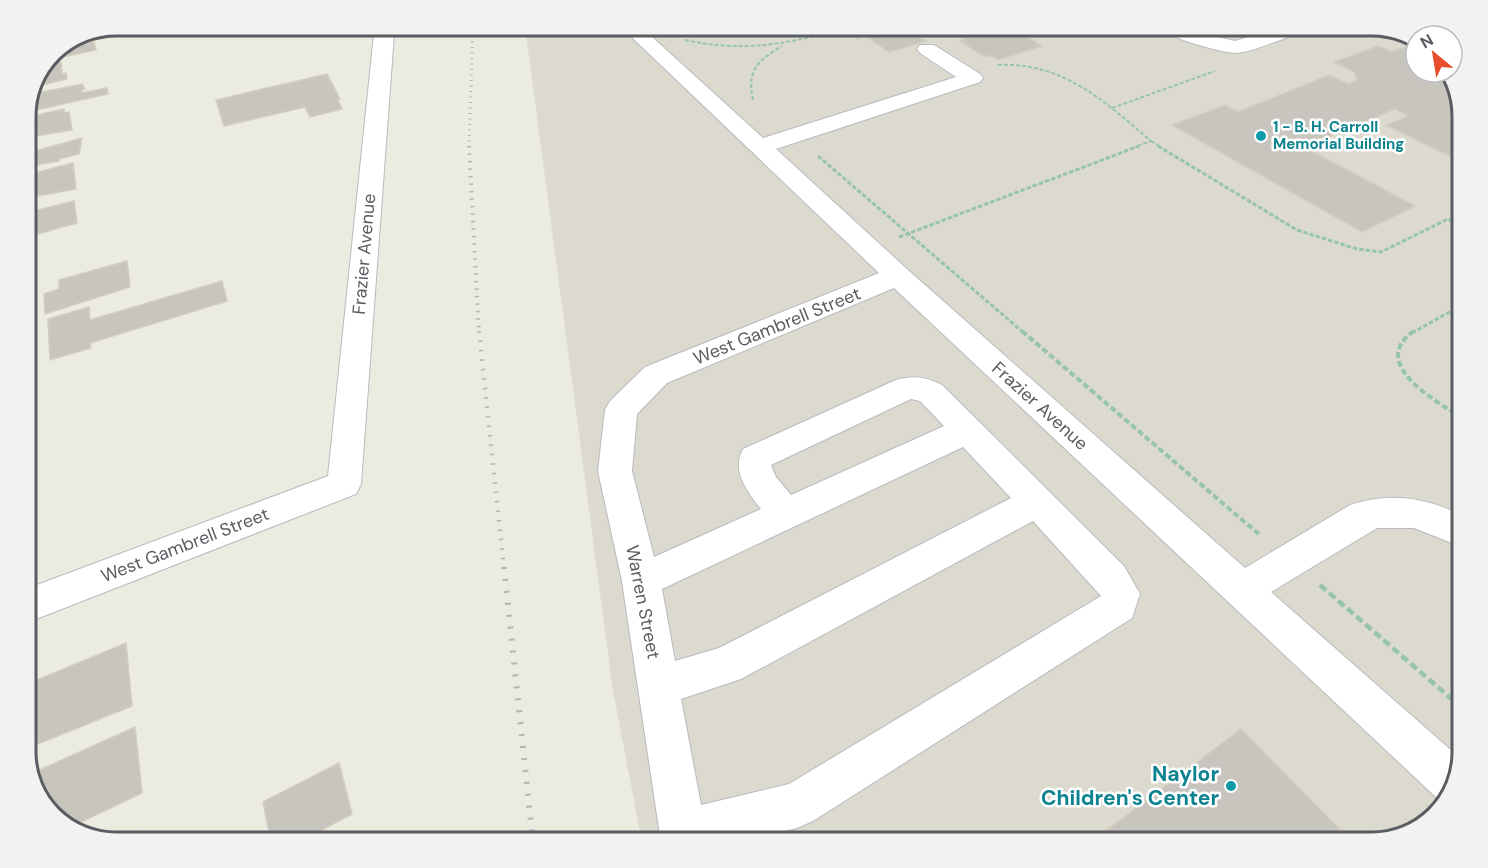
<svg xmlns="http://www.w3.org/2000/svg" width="1488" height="868" font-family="'DM Sans',sans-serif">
  <rect width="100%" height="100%" fill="#ecebe0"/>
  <path fill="#dcdacf" d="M525 26H1372L1416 37V72H1451L1462 110V753L1450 798 1418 830 1373 842H642L613 691Z"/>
  <g fill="#c7c5be" stroke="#d1cdbf" stroke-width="1.5">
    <path d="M837 26H905H902L926 41 889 52 866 36 857 39Z"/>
    <path d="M942 26H1008L1042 46 998 60 990 55 985 57 960 41 965 40Z"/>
    <path d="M122 27 124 34 94 40V37L83 39 104 30Z"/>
    <path d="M94 42 96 50 49 60 52 52 73 43V46Z"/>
    <path d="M1416 43V72H1451L1462 110V162L1386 125 1409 116 1395 109 1304 147 1415 206 1362 232 1172 125 1225 105 1238 112 1329 75 1349 84 1357 80 1354 72 1334 62 1378 46 1392 52Z"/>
    <path d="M61 62 62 74 66 73 67 79 37 86 46 65Z"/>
    <path d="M327 74 340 99H337L342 109 310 117 305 107 224 126 216 100Z"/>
    <path d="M82 84 85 89H82V93L107 88 108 94 27 112 33 94Z"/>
    <path d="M64 109V113L69 112 72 130 29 137V132L26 133V129L31 128 30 123 33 122V116Z"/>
    <path d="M82 138 79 154 59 159V161L30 166 31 152Z"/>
    <path d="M73 163 76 189 32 197 31 174Z"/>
    <path d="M74 201 77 223 34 235V226L26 228V213Z"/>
    <path d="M127 261 130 287 45 314 44 294 59 289V280Z"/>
    <path d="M222 281 227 301 90 343 91 348 50 360 48 319 89 307 90 320Z"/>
    <path d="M126 643 132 706 33 746 32 682Z"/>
    <path d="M135 727 142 793 68 828 38 798 32 780 35 778V772Z"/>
    <path d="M1241 729 1352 842H1091Z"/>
    <path d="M339 763 352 814 299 842H271L263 802Z"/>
    <path d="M142 831 143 842H118Z"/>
  </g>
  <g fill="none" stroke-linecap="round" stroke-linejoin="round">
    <defs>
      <g id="minor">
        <path d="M368 26H388L394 34 361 484 356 494 26 623V589L328 476 374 34Z"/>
        <path d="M620 26H640L763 138 956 77 920 53 917 49 920 45H934L980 74 983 78 980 82 776 149 908 270 1245 568 1350 505C1390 492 1424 497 1462 515V547L1414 528H1377L1271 592 1461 759 1450 798 1446 802 1438 799 894 288 667 383 637 414 632 471 654 557 761 509C747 491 731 471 743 449L896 380C913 375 926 377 942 385L1124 566 1140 594 1132 618 813 821 797 828 736 842H661L622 581 598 471 605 410 610 401 645 367 879 273ZM911 399 920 401 944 426 791 495 776 477 771 465ZM963 447 1011 498 719 648 675 661 662 589ZM1033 521 1101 596 789 784 701 805 681 699 741 679Z"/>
        <path d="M1157 26H1182L1195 32 1235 41 1283 26H1311L1308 30C1292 35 1250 53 1236 53 1222 53 1165 37 1157 26Z"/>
      </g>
    </defs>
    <use href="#minor" stroke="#b8babf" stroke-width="2"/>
    <g stroke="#96c5a8" stroke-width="2" stroke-dasharray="4 2" stroke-linecap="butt">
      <path d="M1127 26 1139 32"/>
      <path d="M1329 30 1342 26"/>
      <path d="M685 40C741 52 782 45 836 31"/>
      <path d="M998 65C1063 62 1104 101 1151 141L1135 147"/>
      <path d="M753 100C747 70 757 61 782 46"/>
      <path d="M1112 108 1215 71"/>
      <path d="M1151 141 1161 147"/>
    </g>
    <g stroke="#96c5a8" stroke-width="3" stroke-dasharray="4.5 2" stroke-linecap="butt">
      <path d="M1158 146 1297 230 1357 249 1381 252 1448 219 1462 228"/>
      <path d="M818 156 1024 333"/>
      <path d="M899 237 1139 146"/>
      <path d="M1412 333 1462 305"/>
    </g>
    <g stroke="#96c5a8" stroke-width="4" stroke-dasharray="6 3" stroke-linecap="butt">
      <path d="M1022 331 1261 536"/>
      <path d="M1414 331C1367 363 1436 401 1462 418"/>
    </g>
    <path stroke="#96c5a8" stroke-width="4.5" stroke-dasharray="8 4" stroke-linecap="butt" d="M1320 585 1462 708"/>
    <use href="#minor" fill="#fff" fill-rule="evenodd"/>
    <path stroke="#b4b5b5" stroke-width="3" stroke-dasharray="1 4.5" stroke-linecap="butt" d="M469 147 473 26"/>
    <path stroke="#b4b5b5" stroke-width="4" stroke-dasharray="1.5 6" stroke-linecap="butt" d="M469 146 479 333"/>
    <path stroke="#b4b5b5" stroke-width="4.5" stroke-dasharray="1.5 8" stroke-linecap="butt" d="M479 331 504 569"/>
    <path stroke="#b4b5b5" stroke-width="6" stroke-dasharray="2 10" stroke-linecap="butt" d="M504 567 533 842"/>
  </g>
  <g fill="#0f9aa8" stroke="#fff" stroke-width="2">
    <circle cx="1261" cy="136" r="6"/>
    <circle cx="1231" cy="786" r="6"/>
  </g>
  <g text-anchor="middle" stroke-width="5" stroke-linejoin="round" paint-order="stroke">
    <g font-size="15" font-weight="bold" fill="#0d838f" stroke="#fff" text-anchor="start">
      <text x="1273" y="132">1 - B. H. Carroll<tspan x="1273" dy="17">Memorial Building</tspan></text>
    </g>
    <g font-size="18" fill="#595c61" stroke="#fff">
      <text transform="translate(364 254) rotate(-85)" y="6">Frazier Avenue</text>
      <text transform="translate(777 326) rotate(-22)" y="6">West Gambrell Street</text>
      <text transform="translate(1040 406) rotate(42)" y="6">Frazier Avenue</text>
      <text transform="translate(185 545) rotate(-21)" y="6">West Gambrell Street</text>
      <text transform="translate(643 602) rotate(79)" y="6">Warren Street</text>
    </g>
    <g font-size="21" font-weight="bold" fill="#0d838f" stroke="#fff" text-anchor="end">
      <text x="1219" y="781">Naylor<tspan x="1219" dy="24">Children's Center</tspan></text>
    </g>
  </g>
  <path d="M0 0H1488V868H0ZM116 36H1372A80 80 0 0 1 1452 116V752A80 80 0 0 1 1372 832H116A80 80 0 0 1 36 752V116A80 80 0 0 1 116 36Z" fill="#f2f2f2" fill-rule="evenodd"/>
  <path fill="none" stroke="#595c61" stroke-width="3" d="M116 36H1372A80 80 0 0 1 1452 116V752A80 80 0 0 1 1372 832H116A80 80 0 0 1 36 752V116A80 80 0 0 1 116 36Z"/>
  <g transform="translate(1434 54) rotate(330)"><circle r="28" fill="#ffffff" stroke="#bdbec0" stroke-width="1.5"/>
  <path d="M0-4.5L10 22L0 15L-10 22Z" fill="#e74e2c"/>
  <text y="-9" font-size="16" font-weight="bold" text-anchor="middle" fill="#595c61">N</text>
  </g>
</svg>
